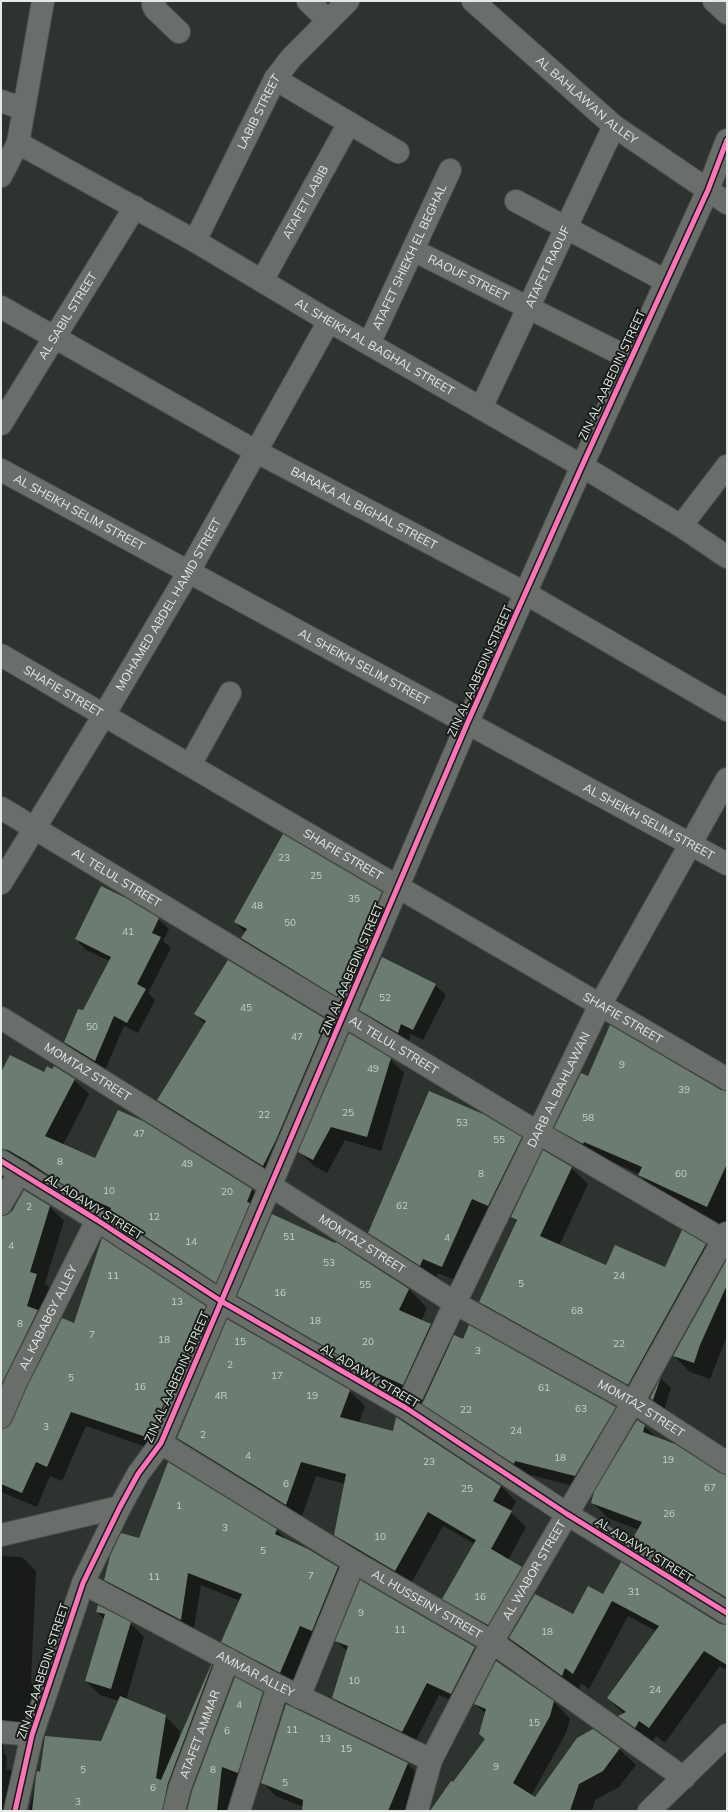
<svg xmlns="http://www.w3.org/2000/svg" width="728" height="1812" font-family="Mulish,sans-serif">
  <rect width="100%" height="100%" fill="#2d332e"/>
  <g fill="#0007">
    <path d="M381 893 396 908 352 1011 257 953 242 938 246 933 235 922Z"/>
    <path d="M158 919 169 929 163 941 171 948 148 993 155 1000 138 1033 124 1026 105 1070 75 1052 65 1042 110 961 86 950 76 939Z"/>
    <path d="M228 961 327 1021 341 1035 277 1179 172 1114 158 1100 205 1024 195 1013Z"/>
    <path d="M435 985 446 995 423 1040 411 1034 408 1043 371 1020 360 1010Z"/>
    <path d="M390 1059 404 1073 381 1151 345 1140 327 1173 314 1166 300 1152Z"/>
    <path d="M44 1073 74 1080 89 1094 63 1145 96 1160 143 1122 252 1190 267 1205 231 1296 126 1228 114 1216 5 1170 4 1179 17 1192 4 1217 8 1216 24 1191 49 1206 64 1221 45 1283 52 1290 3 1430 9 1428 75 1324 205 1307 220 1322 164 1453 86 1426 62 1481 50 1476 37 1507 1 1492V1074Z"/>
    <path d="M588 1078 727 1092V1233L709 1223 696 1210 655 1191 639 1174 571 1143 555 1127Z"/>
    <path d="M521 1138 536 1153 503 1220 487 1213 457 1281 438 1273 435 1280 384 1247 369 1232Z"/>
    <path d="M571 1168 588 1184 559 1246 606 1267 666 1268 682 1232 706 1245 722 1262 645 1401 497 1319 481 1302 517 1222 512 1217Z"/>
    <path d="M727 1261V1336L710 1379 690 1372 674 1356Z"/>
    <path d="M409 1289 427 1308 421 1321 431 1325 450 1345 615 1408 630 1422 590 1490 530 1475 529 1478 438 1418 422 1402 377 1382 257 1314 238 1296Z"/>
    <path d="M661 1379 671 1388 664 1410 651 1398Z"/>
    <path d="M349 1391 365 1406 359 1423 501 1486 516 1502 510 1512 526 1527 508 1560 521 1568 531 1578 498 1635 454 1609 443 1598 475 1544 443 1526 410 1585 350 1550 335 1534 345 1484 316 1476 301 1519 193 1453 178 1438Z"/>
    <path d="M644 1426 658 1439 720 1474 727 1476V1603L650 1555 634 1540 639 1530 608 1518 592 1502Z"/>
    <path d="M276 1530 287 1540 308 1549 338 1568 351 1581 293 1685 235 1655 222 1641 240 1601 201 1585 193 1633 118 1593 105 1580 140 1539Z"/>
    <path d="M1 1556 22 1557 36 1571 31 1682 34 1686V1727L5 1740 3 1746 4 1753 7 1757 6 1769 11 1770 26 1784 20 1811H1Z"/>
    <path d="M361 1581 475 1648 487 1660 464 1706 439 1695 414 1744 345 1710 333 1698 347 1651 337 1641Z"/>
    <path d="M603 1596 727 1626V1670L720 1666 665 1743 656 1736 651 1743 635 1732 619 1716 624 1714 608 1698 656 1631 628 1616 589 1689 581 1683 578 1691 526 1654 510 1638 573 1615Z"/>
    <path d="M98 1606 130 1623 144 1637 126 1700 165 1716 180 1731 179 1738 211 1666 226 1681 179 1811H29L38 1772 41 1773 102 1742 119 1701 100 1695 86 1681 104 1619 97 1612Z"/>
    <path d="M262 1693 277 1708 252 1787 236 1781 233 1811H188Z"/>
    <path d="M554 1702 570 1719 566 1733 531 1796 535 1798 619 1749 636 1765 619 1787 595 1800 592 1811H431L451 1783 454 1784 486 1739V1714L475 1704Z"/>
    <path d="M407 1763 421 1777 407 1811H313L276 1796 262 1782Z"/>
  </g>
  <g fill="#6d7c71">
    <path d="M283 834 382 892 337 997 241 938 247 929 234 922Z"/>
    <path d="M101 886 126 898 159 918 152 933 161 937 137 984 146 989 127 1023 114 1016 95 1061 64 1042 78 1009 83 1010 111 957 75 939Z"/>
    <path d="M382 957 436 984 413 1030 401 1024 398 1033 359 1010Z"/>
    <path d="M228 960 327 1020 276 1140 263 1166 157 1100 206 1021 194 1014Z"/>
    <path d="M610 1025 721 1090 727 1091V1164L707 1207 638 1175 642 1167 584 1142 583 1144 554 1128 581 1073 588 1076Z"/>
    <path d="M349 1033 391 1058 367 1137 331 1127 313 1160 298 1152Z"/>
    <path d="M10 1055 44 1072 47 1066 52 1069 54 1066 75 1079 45 1136 95 1158 118 1110 143 1121 252 1189 247 1202 250 1203 216 1283 110 1213 111 1208 70 1189 27 1161 8 1150 1 1149V1072Z"/>
    <path d="M429 1091 483 1114 522 1137 488 1206 472 1199 442 1267 423 1259 420 1266 368 1233Z"/>
    <path d="M543 1150 572 1167 540 1236 606 1265 615 1245 665 1267 682 1230 706 1244 628 1385 479 1302 517 1220 511 1217Z"/>
    <path d="M24 1190 50 1206 30 1272 37 1274 27 1306 38 1310 1 1385V1216L7 1215 12 1211Z"/>
    <path d="M272 1214 335 1243 336 1242 409 1289 399 1310 431 1324 403 1385 359 1365 358 1366 237 1296Z"/>
    <path d="M102 1238 206 1306 149 1438 71 1412 47 1467 36 1462 22 1493 1 1484V1429L8 1427 12 1422 27 1387 62 1318 74 1323Z"/>
    <path d="M727 1259V1285L700 1345 694 1363 673 1356Z"/>
    <path d="M227 1319 350 1390 340 1417 393 1431 396 1417 501 1486 493 1501 512 1511 491 1549 428 1512 395 1571 334 1535 346 1474 301 1462 286 1505 177 1438Z"/>
    <path d="M469 1325 616 1407 575 1476 515 1461 514 1464 422 1404 454 1335 463 1339Z"/>
    <path d="M661 1377 653 1400 650 1398Z"/>
    <path d="M637 1420 645 1425 643 1432 675 1444 720 1473 727 1475V1598L632 1540 642 1522 591 1503 594 1492Z"/>
    <path d="M168 1462 277 1529 275 1534 308 1549 338 1567 312 1631 300 1626 280 1673 221 1642 242 1594 188 1573 181 1620 104 1580 110 1556 121 1533 139 1538Z"/>
    <path d="M476 1540 522 1567 488 1625 442 1599Z"/>
    <path d="M621 1562 720 1624 727 1625V1665L704 1651 649 1728 639 1721 635 1728 618 1716 626 1712 607 1698 659 1626 612 1601 573 1674 565 1668 562 1676 509 1638 535 1594 573 1614 588 1586 603 1594Z"/>
    <path d="M360 1580 475 1647 451 1694 427 1683 402 1732 332 1698 348 1646 335 1641Z"/>
    <path d="M98 1605 131 1622 111 1689 85 1681 105 1614 96 1612Z"/>
    <path d="M496 1661 554 1701 550 1716 513 1783 535 1797 577 1738 593 1729 620 1748 603 1771 579 1784 570 1811H430L451 1781 453 1782 485 1739 479 1734 486 1709 474 1704Z"/>
    <path d="M211 1665H212L168 1783 162 1811H32L36 1776 37 1771 40 1772 45 1736 101 1741 120 1696 166 1715 156 1778 161 1780Z"/>
    <path d="M235 1677 263 1692 238 1773 222 1767 217 1811H187L192 1791Z"/>
    <path d="M286 1704 408 1763 388 1811H302L303 1800 261 1783Z"/>
  </g>
  <g fill="none" stroke-linecap="round" stroke-linejoin="round">
    <defs>
      <g id="street">
        <path d="M155 1 153 5 155 9 179 32"/>
        <path d="M308 1 328 21"/>
        <path id="s1" d="M473 1 614 126 727 203"/>
        <path d="M714 1 727 13"/>
        <path d="M275 79 398 152"/>
        <path d="M1 101 24 109"/>
        <path id="s2" d="M18 143 195 241 329 321 582 466 681 526 727 557"/>
        <path d="M1 176 18 143 43 1"/>
        <path d="M516 201 666 281"/>
        <path id="s3" d="M195 241 275 79 291 58 348 1"/>
        <path id="s4" d="M413 250 631 359"/>
        <path id="s5" d="M262 281 349 123"/>
        <path id="s6" d="M1 307 257 452 525 593 727 710"/>
        <path id="s7" d="M369 344 450 170"/>
        <path id="s8" d="M481 408 614 126"/>
        <path id="s9" d="M1 424 135 207"/>
        <path id="s10" d="M1 470 727 864"/>
        <path d="M681 526 727 466"/>
        <path id="s11" d="M1 655 727 1079"/>
        <path d="M190 765 230 693"/>
        <path id="s12" d="M1 808 537 1132 727 1242"/>
        <path id="s13" d="M1 883 104 715 188 573 329 321"/>
        <path id="s14" d="M1 1018 271 1186 455 1303 633 1402 727 1463"/>
        <path d="M1 1161 97 1220 221 1301 406 1408 567 1514 727 1613"/>
        <path d="M1 1204 20 1172"/>
        <path id="s15" d="M406 1408 455 1303 600 1005 727 779"/>
        <path id="s16" d="M1 1417 16 1382 97 1220"/>
        <path id="s17" d="M161 1443 354 1562 492 1642 684 1778"/>
        <path d="M1 1535 120 1507"/>
        <path id="s18" d="M83 1583 278 1686 431 1760"/>
        <path d="M299 1697 354 1562"/>
        <path d="M1 1732 32 1735"/>
        <path d="M15 1811 32 1735 83 1583 120 1507 138 1474 161 1443 467 724 582 466 708 190 727 140"/>
        <path id="s19" d="M174 1811 180 1787 228 1659"/>
        <path d="M239 1811 278 1686"/>
        <path id="s20" d="M417 1811 431 1760 492 1642 633 1402 727 1233"/>
        <path d="M649 1811 727 1735"/>
      </g>
    </defs>
    <use href="#street" stroke="#4b514c" stroke-width="24"/>
    <use href="#street" stroke="#696e6a" stroke-width="22"/>
    <defs>
      <g id="cycleway">
        <path d="M1 1161 97 1220 221 1301 406 1408 567 1514 727 1613"/>
        <path d="M15 1811 32 1735 83 1583 120 1507 138 1474 161 1443 467 724 582 466 708 190 727 140"/>
      </g>
    </defs>
    <use href="#cycleway" stroke="#171c18" stroke-width="8"/>
    <use href="#cycleway" stroke="#fb73b8" stroke-width="5"/>
  </g>
  <g text-anchor="middle" stroke-width="4" stroke-linejoin="round" paint-order="stroke">
    <g font-size="10" fill="#c6cfc9">
      <text x="284" y="861">23</text>
      <text x="316" y="879">25</text>
      <text x="354" y="902">35</text>
      <text x="257" y="909">48</text>
      <text x="290" y="926">50</text>
      <text x="128" y="935">41</text>
      <text x="385" y="1001">52</text>
      <text x="246" y="1011">45</text>
      <text x="92" y="1030">50</text>
      <text x="297" y="1040">47</text>
      <text x="622" y="1068">9</text>
      <text x="373" y="1072">49</text>
      <text x="684" y="1093">39</text>
      <text x="348" y="1116">25</text>
      <text x="264" y="1118">22</text>
      <text x="588" y="1121">58</text>
      <text x="462" y="1126">53</text>
      <text x="139" y="1137">47</text>
      <text x="499" y="1143">55</text>
      <text x="60" y="1165">8</text>
      <text x="187" y="1167">49</text>
      <text x="481" y="1177">8</text>
      <text x="681" y="1177">60</text>
      <text x="109" y="1194">10</text>
      <text x="227" y="1195">20</text>
      <text x="402" y="1209">62</text>
      <text x="29" y="1210">2</text>
      <text x="154" y="1220">12</text>
      <text x="289" y="1240">51</text>
      <text x="447" y="1241">4</text>
      <text x="191" y="1245">14</text>
      <text x="11" y="1249">4</text>
      <text x="329" y="1266">53</text>
      <text x="113" y="1279">11</text>
      <text x="619" y="1279">24</text>
      <text x="521" y="1287">5</text>
      <text x="365" y="1288">55</text>
      <text x="280" y="1296">16</text>
      <text x="177" y="1305">13</text>
      <text x="577" y="1314">68</text>
      <text x="315" y="1324">18</text>
      <text x="20" y="1327">8</text>
      <text x="92" y="1338">7</text>
      <text x="164" y="1343">18</text>
      <text x="240" y="1345">15</text>
      <text x="368" y="1345">20</text>
      <text x="619" y="1347">22</text>
      <text x="478" y="1354">3</text>
      <text x="230" y="1368">2</text>
      <text x="277" y="1379">17</text>
      <text x="71" y="1381">5</text>
      <text x="140" y="1390">16</text>
      <text x="544" y="1391">61</text>
      <text x="221" y="1399">4R</text>
      <text x="312" y="1399">19</text>
      <text x="581" y="1412">63</text>
      <text x="466" y="1413">22</text>
      <text x="46" y="1430">3</text>
      <text x="516" y="1434">24</text>
      <text x="203" y="1438">2</text>
      <text x="248" y="1459">4</text>
      <text x="560" y="1461">18</text>
      <text x="668" y="1463">19</text>
      <text x="429" y="1465">23</text>
      <text x="286" y="1487">6</text>
      <text x="710" y="1491">67</text>
      <text x="467" y="1492">25</text>
      <text x="179" y="1509">1</text>
      <text x="669" y="1517">26</text>
      <text x="225" y="1531">3</text>
      <text x="380" y="1540">10</text>
      <text x="263" y="1554">5</text>
      <text x="311" y="1579">7</text>
      <text x="154" y="1580">11</text>
      <text x="634" y="1595">31</text>
      <text x="480" y="1600">16</text>
      <text x="361" y="1616">9</text>
      <text x="400" y="1633">11</text>
      <text x="547" y="1635">18</text>
      <text x="354" y="1684">10</text>
      <text x="655" y="1693">24</text>
      <text x="239" y="1708">4</text>
      <text x="534" y="1726">15</text>
      <text x="292" y="1733">11</text>
      <text x="227" y="1734">6</text>
      <text x="325" y="1742">13</text>
      <text x="346" y="1752">15</text>
      <text x="496" y="1770">9</text>
      <text x="83" y="1773">5</text>
      <text x="213" y="1773">8</text>
      <text x="285" y="1786">5</text>
      <text x="153" y="1791">6</text>
      <text x="78" y="1805">3</text>
    </g>
    <g font-size="12" fill="#e4ebe6" stroke="#171c18">
      <text dy="4" stroke="none"><textPath href="#s1" startOffset="151">AL BAHLAWAN ALLEY</textPath></text>
      <text dy="4" stroke="none"><textPath href="#s3" startOffset="144">LABIB STREET</textPath></text>
      <text dy="4" stroke="none"><textPath href="#s5" startOffset="90">ATAFET LABIB</textPath></text>
      <text dy="4" stroke="none"><textPath href="#s7" startOffset="96">ATAFET SHIEKH EL BEGHAL</textPath></text>
      <text dy="4" stroke="none"><textPath href="#s8" startOffset="156">ATAFET RAOUF</textPath></text>
      <text dy="4" stroke="none"><textPath href="#s4" startOffset="62">RAOUF STREET</textPath></text>
      <text dy="4" stroke="none"><textPath href="#s9" startOffset="127">AL SABIL STREET</textPath></text>
      <text dy="4" stroke="none"><textPath href="#s2" startOffset="411">AL SHEIKH AL BAGHAL STREET</textPath></text>
      <text transform="translate(612 375) rotate(-65)" y="4">ZIN AL AABEDIN STREET</text>
      <text dy="4" stroke="none"><textPath href="#s6" startOffset="415">BARAKA AL BIGHAL STREET</textPath></text>
      <text dy="4" stroke="none"><textPath href="#s10" startOffset="89">AL SHEIKH SELIM STREET</textPath></text>
      <text dy="4" stroke="none"><textPath href="#s13" startOffset="325">MOHAMED ABDEL HAMID STREET</textPath></text>
      <text dy="4" stroke="none"><textPath href="#s10" startOffset="413">AL SHEIKH SELIM STREET</textPath></text>
      <text transform="translate(480 671) rotate(-66)" y="4">ZIN AL AABEDIN STREET</text>
      <text dy="4" stroke="none"><textPath href="#s11" startOffset="72">SHAFIE STREET</textPath></text>
      <text dy="4" stroke="none"><textPath href="#s10" startOffset="737">AL SHEIKH SELIM STREET</textPath></text>
      <text dy="4" stroke="none"><textPath href="#s11" startOffset="396">SHAFIE STREET</textPath></text>
      <text dy="4" stroke="none"><textPath href="#s12" startOffset="135">AL TELUL STREET</textPath></text>
      <text transform="translate(352 969) rotate(-67)" y="4">ZIN AL AABEDIN STREET</text>
      <text dy="4" stroke="none"><textPath href="#s11" startOffset="720">SHAFIE STREET</textPath></text>
      <text dy="4" stroke="none"><textPath href="#s12" startOffset="459">AL TELUL STREET</textPath></text>
      <text dy="4" stroke="none"><textPath href="#s14" startOffset="102">MOMTAZ STREET</textPath></text>
      <text dy="4" stroke="none"><textPath href="#s15" startOffset="353">DARB AL BAHLAWAN</textPath></text>
      <text transform="translate(94 1207) rotate(32)" y="4">AL ADAWY STREET</text>
      <text dy="4" stroke="none"><textPath href="#s14" startOffset="426">MOMTAZ STREET</textPath></text>
      <text dy="4" stroke="none"><textPath href="#s16" startOffset="110">AL KABABGY ALLEY</textPath></text>
      <text transform="translate(370 1376) rotate(31)" y="4">AL ADAWY STREET</text>
      <text transform="translate(177 1377) rotate(-66)" y="4">ZIN AL AABEDIN STREET</text>
      <text dy="4" stroke="none"><textPath href="#s14" startOffset="750">MOMTAZ STREET</textPath></text>
      <text transform="translate(644 1550) rotate(32)" y="4">AL ADAWY STREET</text>
      <text dy="4" stroke="none"><textPath href="#s20" startOffset="269">AL WABOR STREET</textPath></text>
      <text dy="4" stroke="none"><textPath href="#s17" startOffset="311">AL HUSSEINY STREET</textPath></text>
      <text transform="translate(43 1671) rotate(-72)" y="4">ZIN AL AABEDIN STREET</text>
      <text dy="4" stroke="none"><textPath href="#s18" startOffset="195">AMMAR ALLEY</textPath></text>
      <text dy="4" stroke="none"><textPath href="#s19" startOffset="81">ATAFET AMMAR</textPath></text>
    </g>
  </g>
  <rect width="728" height="1812" fill="none" stroke="#e4ebe6" stroke-width="4"/>
</svg>
